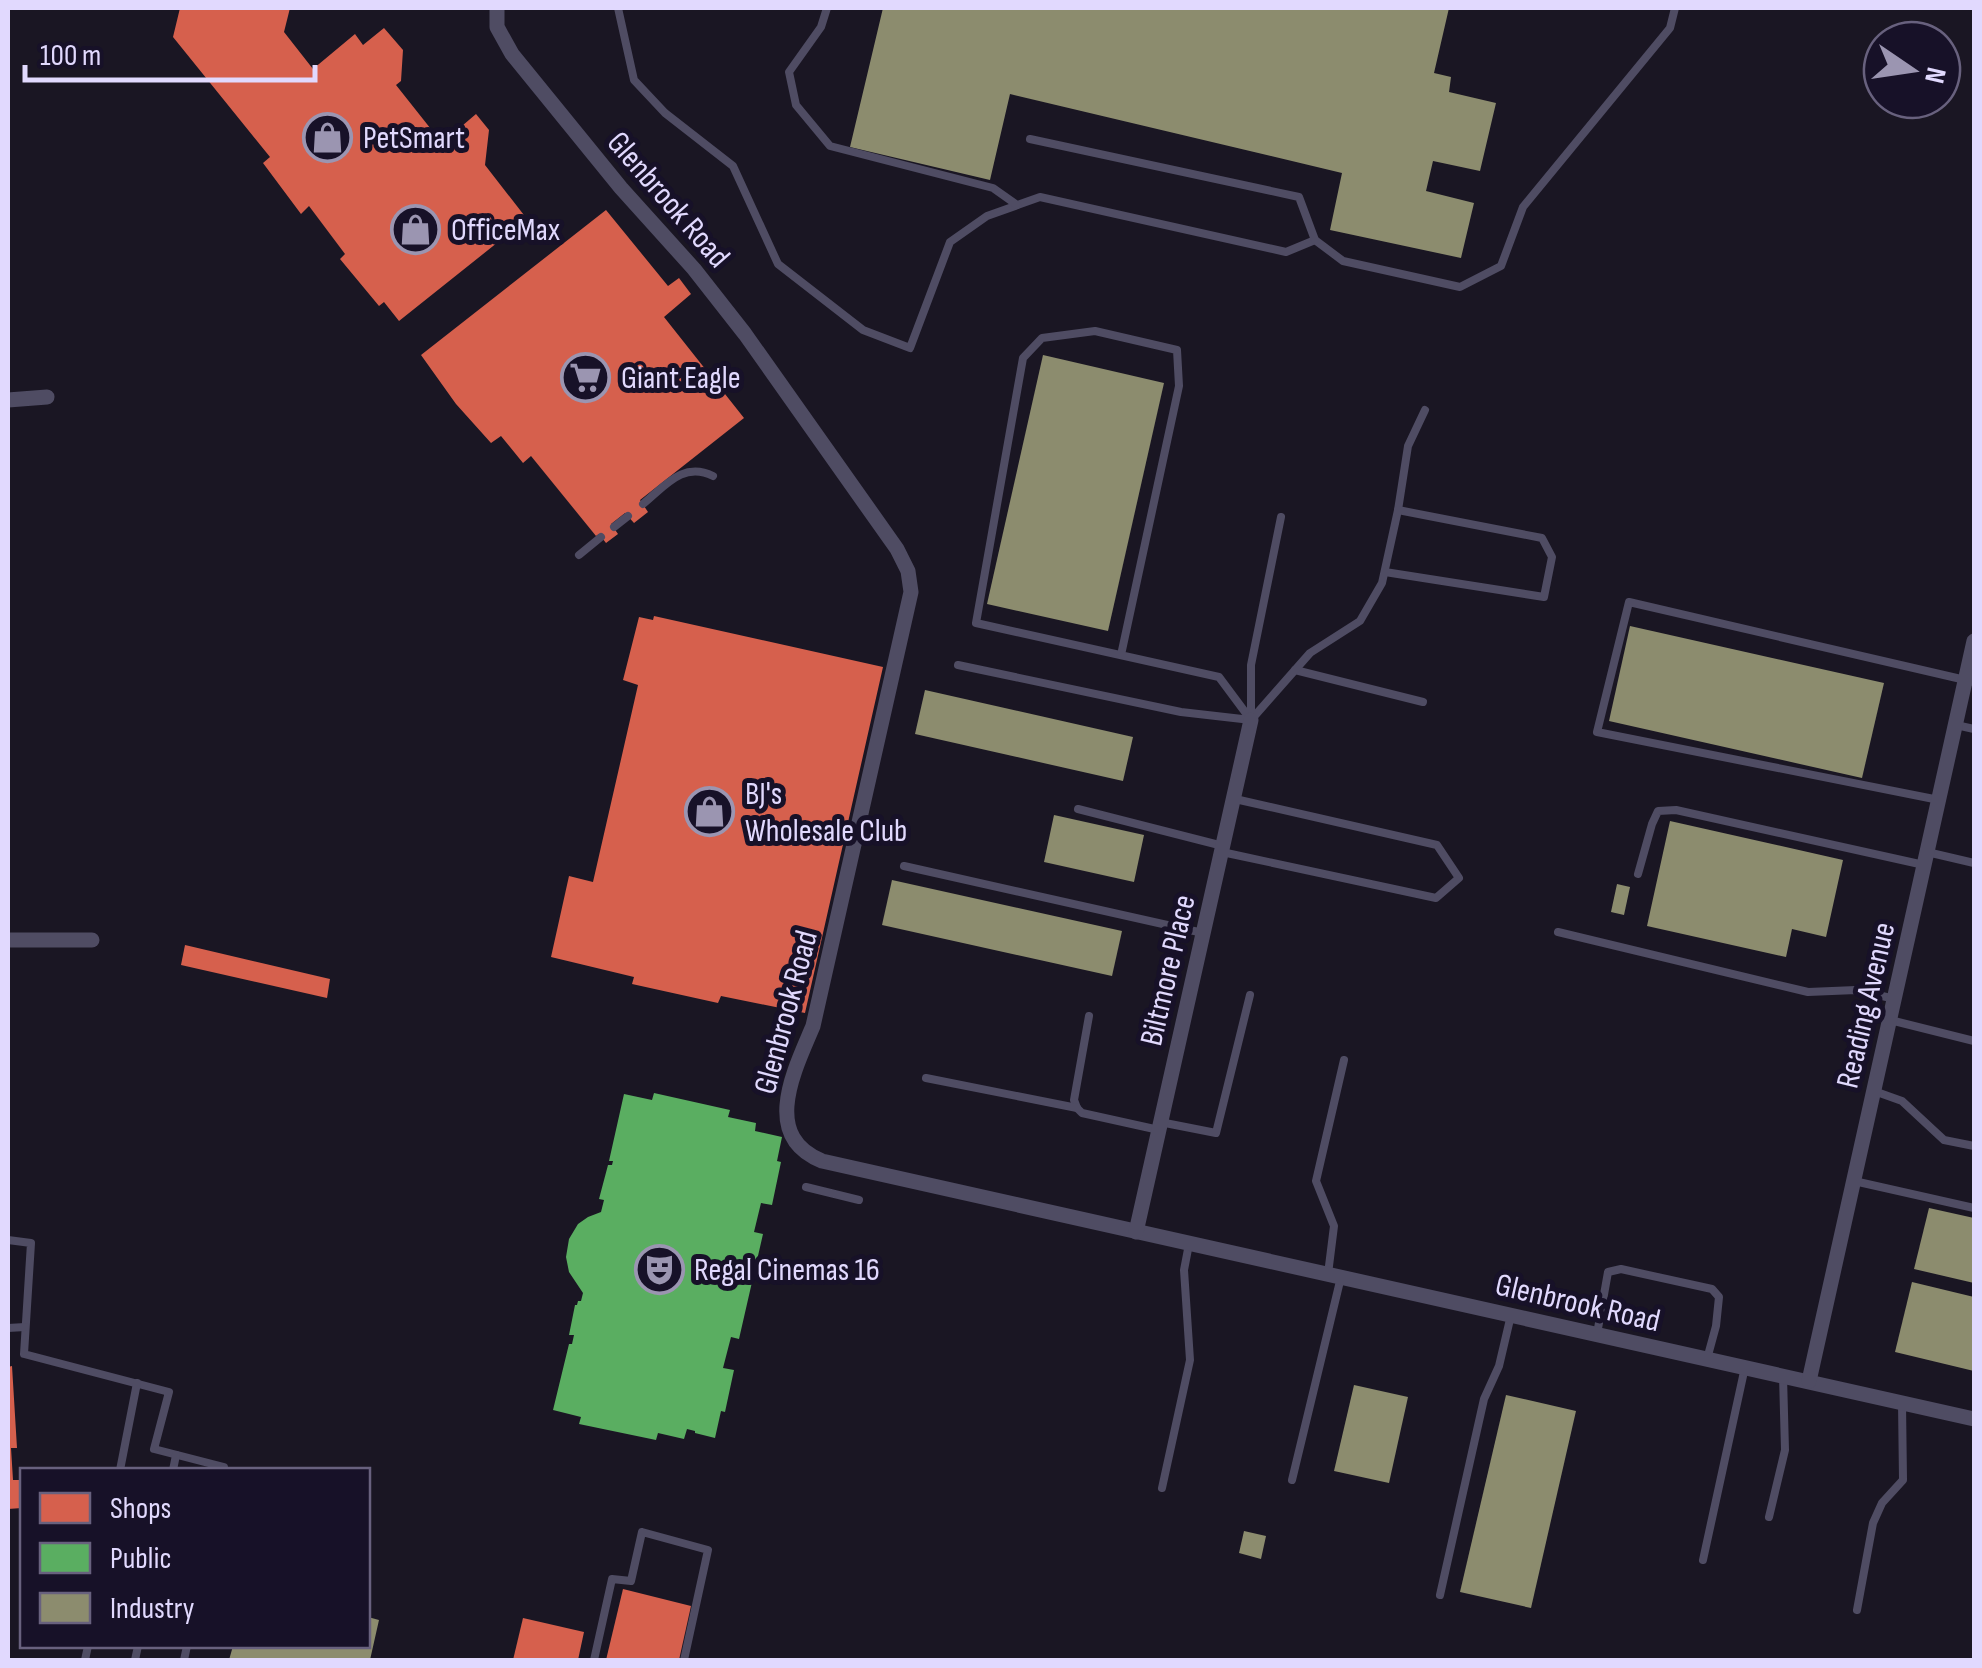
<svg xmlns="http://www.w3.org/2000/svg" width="1982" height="1668" font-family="'Sofia Sans Condensed',sans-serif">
  <rect width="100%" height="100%" fill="#1a1623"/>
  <g fill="#d6604d">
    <path d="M180 8H290L284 32 313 69 355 34 363 45 384 28 403 50 401 81 396 85 442 143 476 114 489 130 485 165 527 219 399 321 384 302 379 306 340 259 345 254 309 206 301 214 263 163 270 157 173 37Z"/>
    <path d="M606 210 668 286 679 278 691 294 664 317 744 418 640 500 648 512 634 523 625 513 611 524 618 534 606 543 599 534 596 536 531 456 523 463 501 436 491 443 456 404 421 355Z"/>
    <path d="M654 616 883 667 805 1013 721 996 718 1003 632 984 634 977 551 957 569 876 593 882 638 685 623 680 639 617 653 620Z"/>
    <path d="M185 945 330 979 327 998 181 965Z"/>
    <path d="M12 1366 17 1448H11L13 1480H22V1508L8 1509V1367Z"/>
    <path d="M623 1589 691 1606 679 1660H606Z"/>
    <path d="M523 1618 584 1632 578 1660H513Z"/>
  </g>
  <path fill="#5aae61" d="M654 1093 730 1110 728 1117 756 1123 755 1131 782 1137 777 1161 781 1162 772 1205 761 1203 754 1232 763 1234 739 1339 731 1337 723 1368 734 1370 725 1412 721 1411 715 1438 695 1433V1431L687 1429 684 1439 658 1433 656 1440 579 1424 581 1417 553 1410 569 1344H572L574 1335H569L575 1305H577L578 1301H581L583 1293 569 1272 566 1257 569 1239 578 1224 588 1217 601 1212 604 1200 599 1199 608 1165H612L613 1161H609L624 1094 652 1100Z"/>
  <g fill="#8c8c6e">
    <path d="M883 8H1449L1434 73 1451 77 1449 92 1496 103 1480 171 1433 161 1426 191 1474 203 1461 258 1330 230 1342 173 1010 94 990 180 850 147Z"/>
    <path d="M1043 355 1164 383 1108 631 987 604Z"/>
    <path d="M1630 626 1884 683 1862 778 1609 721Z"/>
    <path d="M925 690 1133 737 1123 781 915 734Z"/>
    <path d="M1054 815 1144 835 1134 882 1044 862Z"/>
    <path d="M1670 821 1843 860 1826 937 1792 929 1786 957 1647 926Z"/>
    <path d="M892 880 1122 931 1112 976 882 925Z"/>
    <path d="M1617 884 1630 887 1624 915 1611 912Z"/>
    <path d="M1929 1208 1974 1218V1283L1914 1269Z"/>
    <path d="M1912 1282 1974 1297V1371L1895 1352Z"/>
    <path d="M1354 1385 1408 1397 1389 1483 1334 1471Z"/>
    <path d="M1506 1395 1576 1411 1531 1608 1460 1592Z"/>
    <path d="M1244 1531 1266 1536 1261 1559 1239 1553Z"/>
    <path d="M368 1617 379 1620 370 1660H229L233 1646H368Z"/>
  </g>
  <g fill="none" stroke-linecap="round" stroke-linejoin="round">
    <g stroke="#4f4c63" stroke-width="8">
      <path d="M618 8 634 80 665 113 733 166 778 264 863 330 910 348 950 242 987 216 1040 197 1286 252 1315 240"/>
      <path d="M827 8 821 27 789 72 796 105 830 146 993 188 1017 205"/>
      <path d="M1030 139 1299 197 1315 240 1343 261 1460 287 1501 266 1523 207 1670 28 1675 8"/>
      <path d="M643 504C665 486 683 461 713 476"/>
      <path d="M1398 510 1408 446 1425 410"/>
      <path d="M614 527 628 516"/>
      <path d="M579 555 601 537"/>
      <path d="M1121 655 1179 386 1177 350 1095 331 1042 338 1023 358 976 623 1219 677 1251 720"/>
      <path d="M958 665 1181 712 1251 720"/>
      <path d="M1295 670 1423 702"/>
      <path d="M1251 720 1310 653 1360 621 1382 583 1398 510 1542 538 1552 557 1544 597 1385 572"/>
      <path d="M1251 720V665L1281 517"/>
      <path d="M1956 725 1974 729"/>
      <path d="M1939 800 1597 732 1629 602 1974 682"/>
      <path d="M1078 809 1223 846"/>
      <path d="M1222 852 1436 898 1459 878 1437 845 1235 799"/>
      <path d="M1927 852 1974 863"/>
      <path d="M904 866 1203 933"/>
      <path d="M1638 874 1652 824 1658 811 1676 810 1924 865"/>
      <path d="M1558 932 1808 992 1856 990 1895 999"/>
      <path d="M1089 1016 1074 1100 1077 1108 1082 1113 1159 1130"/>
      <path d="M1890 1020 1974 1041"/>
      <path d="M926 1078 1077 1108"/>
      <path d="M1874 1091 1902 1101 1944 1140 1974 1146"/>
      <path d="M1160 1122 1216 1133 1250 995"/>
      <path d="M1854 1181 1974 1208"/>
      <path d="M806 1187 859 1200"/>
      <path d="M8 1240 31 1243 24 1354 169 1392 154 1449 224 1467V1470"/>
      <path d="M1328 1274 1334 1226 1316 1181 1344 1060"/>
      <path d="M8 1328 25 1327"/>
      <path d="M1597 1334 1608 1272 1621 1269 1712 1289 1719 1297 1716 1326 1707 1359"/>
      <path d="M120 1470 137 1383"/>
      <path d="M173 1470 176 1455"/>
      <path d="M1292 1480 1341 1277"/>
      <path d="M1162 1488 1190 1360 1184 1270 1189 1244"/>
      <path d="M1769 1517 1785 1450 1783 1376"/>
      <path d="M1703 1560 1745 1367"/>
      <path d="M1440 1595 1484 1399 1499 1366 1511 1315"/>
      <path d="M1857 1610 1873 1523 1882 1503 1903 1480 1902 1403"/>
      <path d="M85 1660 88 1646"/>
      <path d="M135 1660 138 1646"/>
      <path d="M184 1660 187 1646"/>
      <path d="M594 1660 612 1579 631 1581 642 1532 708 1550 684 1660"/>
    </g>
    <g stroke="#4f4c63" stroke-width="15">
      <path d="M497 8V27L512 54 621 188 694 269 745 334 897 549 908 571 911 592 813 1026C795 1069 760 1136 822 1161L1974 1419"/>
      <path d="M8 400 47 397"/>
      <path d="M8 940H92"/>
      <path d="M1136 1232 1251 720"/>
      <path d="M1809 1381 1974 641"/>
    </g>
  </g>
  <defs>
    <symbol id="shop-ring" viewBox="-11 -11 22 22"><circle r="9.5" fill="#171128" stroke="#9b95b1" stroke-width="1.5"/><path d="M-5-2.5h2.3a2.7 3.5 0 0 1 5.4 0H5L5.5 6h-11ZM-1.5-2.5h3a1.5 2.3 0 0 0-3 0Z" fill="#9b95b1"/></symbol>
    <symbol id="supermarket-ring" viewBox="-11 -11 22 22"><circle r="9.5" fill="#171128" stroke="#9b95b1" stroke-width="1.5"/><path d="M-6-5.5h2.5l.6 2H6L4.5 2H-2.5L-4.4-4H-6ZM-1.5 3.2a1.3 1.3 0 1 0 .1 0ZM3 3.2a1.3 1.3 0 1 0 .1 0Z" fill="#9b95b1"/></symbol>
    <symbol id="theatre-ring" viewBox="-11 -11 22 22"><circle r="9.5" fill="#171128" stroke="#9b95b1" stroke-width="1.5"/><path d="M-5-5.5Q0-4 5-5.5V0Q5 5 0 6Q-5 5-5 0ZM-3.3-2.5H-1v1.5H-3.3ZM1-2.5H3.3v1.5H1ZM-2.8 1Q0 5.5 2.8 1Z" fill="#9b95b1"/></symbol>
  </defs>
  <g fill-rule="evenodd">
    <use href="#shop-ring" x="300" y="110" width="55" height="55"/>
    <use href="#shop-ring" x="388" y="202" width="55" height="55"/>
    <use href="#supermarket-ring" x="558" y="350" width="55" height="55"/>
    <use href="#shop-ring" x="682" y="784" width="55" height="55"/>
    <use href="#theatre-ring" x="632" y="1242" width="55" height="55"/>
  </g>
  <g text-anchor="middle" stroke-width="10" stroke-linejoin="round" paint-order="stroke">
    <g font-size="32" fill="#e1d9fe" stroke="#171128" text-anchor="start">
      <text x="363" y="148">PetSmart</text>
      <text x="451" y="240">OfficeMax</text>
      <text x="621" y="388">Giant Eagle</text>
      <text x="745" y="804">BJ's<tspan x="745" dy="37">Wholesale Club</tspan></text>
      <text x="694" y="1280">Regal Cinemas 16</text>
    </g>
    <g font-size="32" fill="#e1d9fe" stroke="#171128">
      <text transform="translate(669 199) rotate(49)" y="11">Glenbrook Road</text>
      <text transform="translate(1167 970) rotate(-77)" y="11">Biltmore Place</text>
      <text transform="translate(1865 1005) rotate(-77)" y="11">Reading Avenue</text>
      <text transform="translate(785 1012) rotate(-75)" y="11">Glenbrook Road</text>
      <text transform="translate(1578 1302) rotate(13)" y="11">Glenbrook Road</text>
    </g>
  </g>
  <rect width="1982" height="1668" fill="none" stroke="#e1d9fe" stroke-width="20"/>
  <rect x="20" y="1468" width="350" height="180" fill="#171128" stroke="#68617e" stroke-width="2.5"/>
  <rect x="40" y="1493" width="50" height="30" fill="#d6604d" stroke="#68617e" stroke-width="2.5"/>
  <text x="110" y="1518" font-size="30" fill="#e1d9fe">Shops</text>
  <rect x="40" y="1543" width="50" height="30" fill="#5aae61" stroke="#68617e" stroke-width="2.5"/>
  <text x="110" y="1568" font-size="30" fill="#e1d9fe">Public</text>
  <rect x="40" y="1593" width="50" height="30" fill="#8c8c6e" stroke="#68617e" stroke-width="2.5"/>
  <text x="110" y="1618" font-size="30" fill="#e1d9fe">Industry</text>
  <g transform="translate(1912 70) rotate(103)"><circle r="48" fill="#171128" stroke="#68617e" stroke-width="2.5"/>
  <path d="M0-8L18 38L0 25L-18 38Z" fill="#9b95b1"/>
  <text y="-15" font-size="28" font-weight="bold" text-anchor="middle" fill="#e1d9fe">N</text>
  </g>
  <path d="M25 65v15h290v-15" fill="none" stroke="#e1d9fe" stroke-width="5"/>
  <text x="40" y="65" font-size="30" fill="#e1d9fe" stroke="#171128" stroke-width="8" paint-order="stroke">100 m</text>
</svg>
